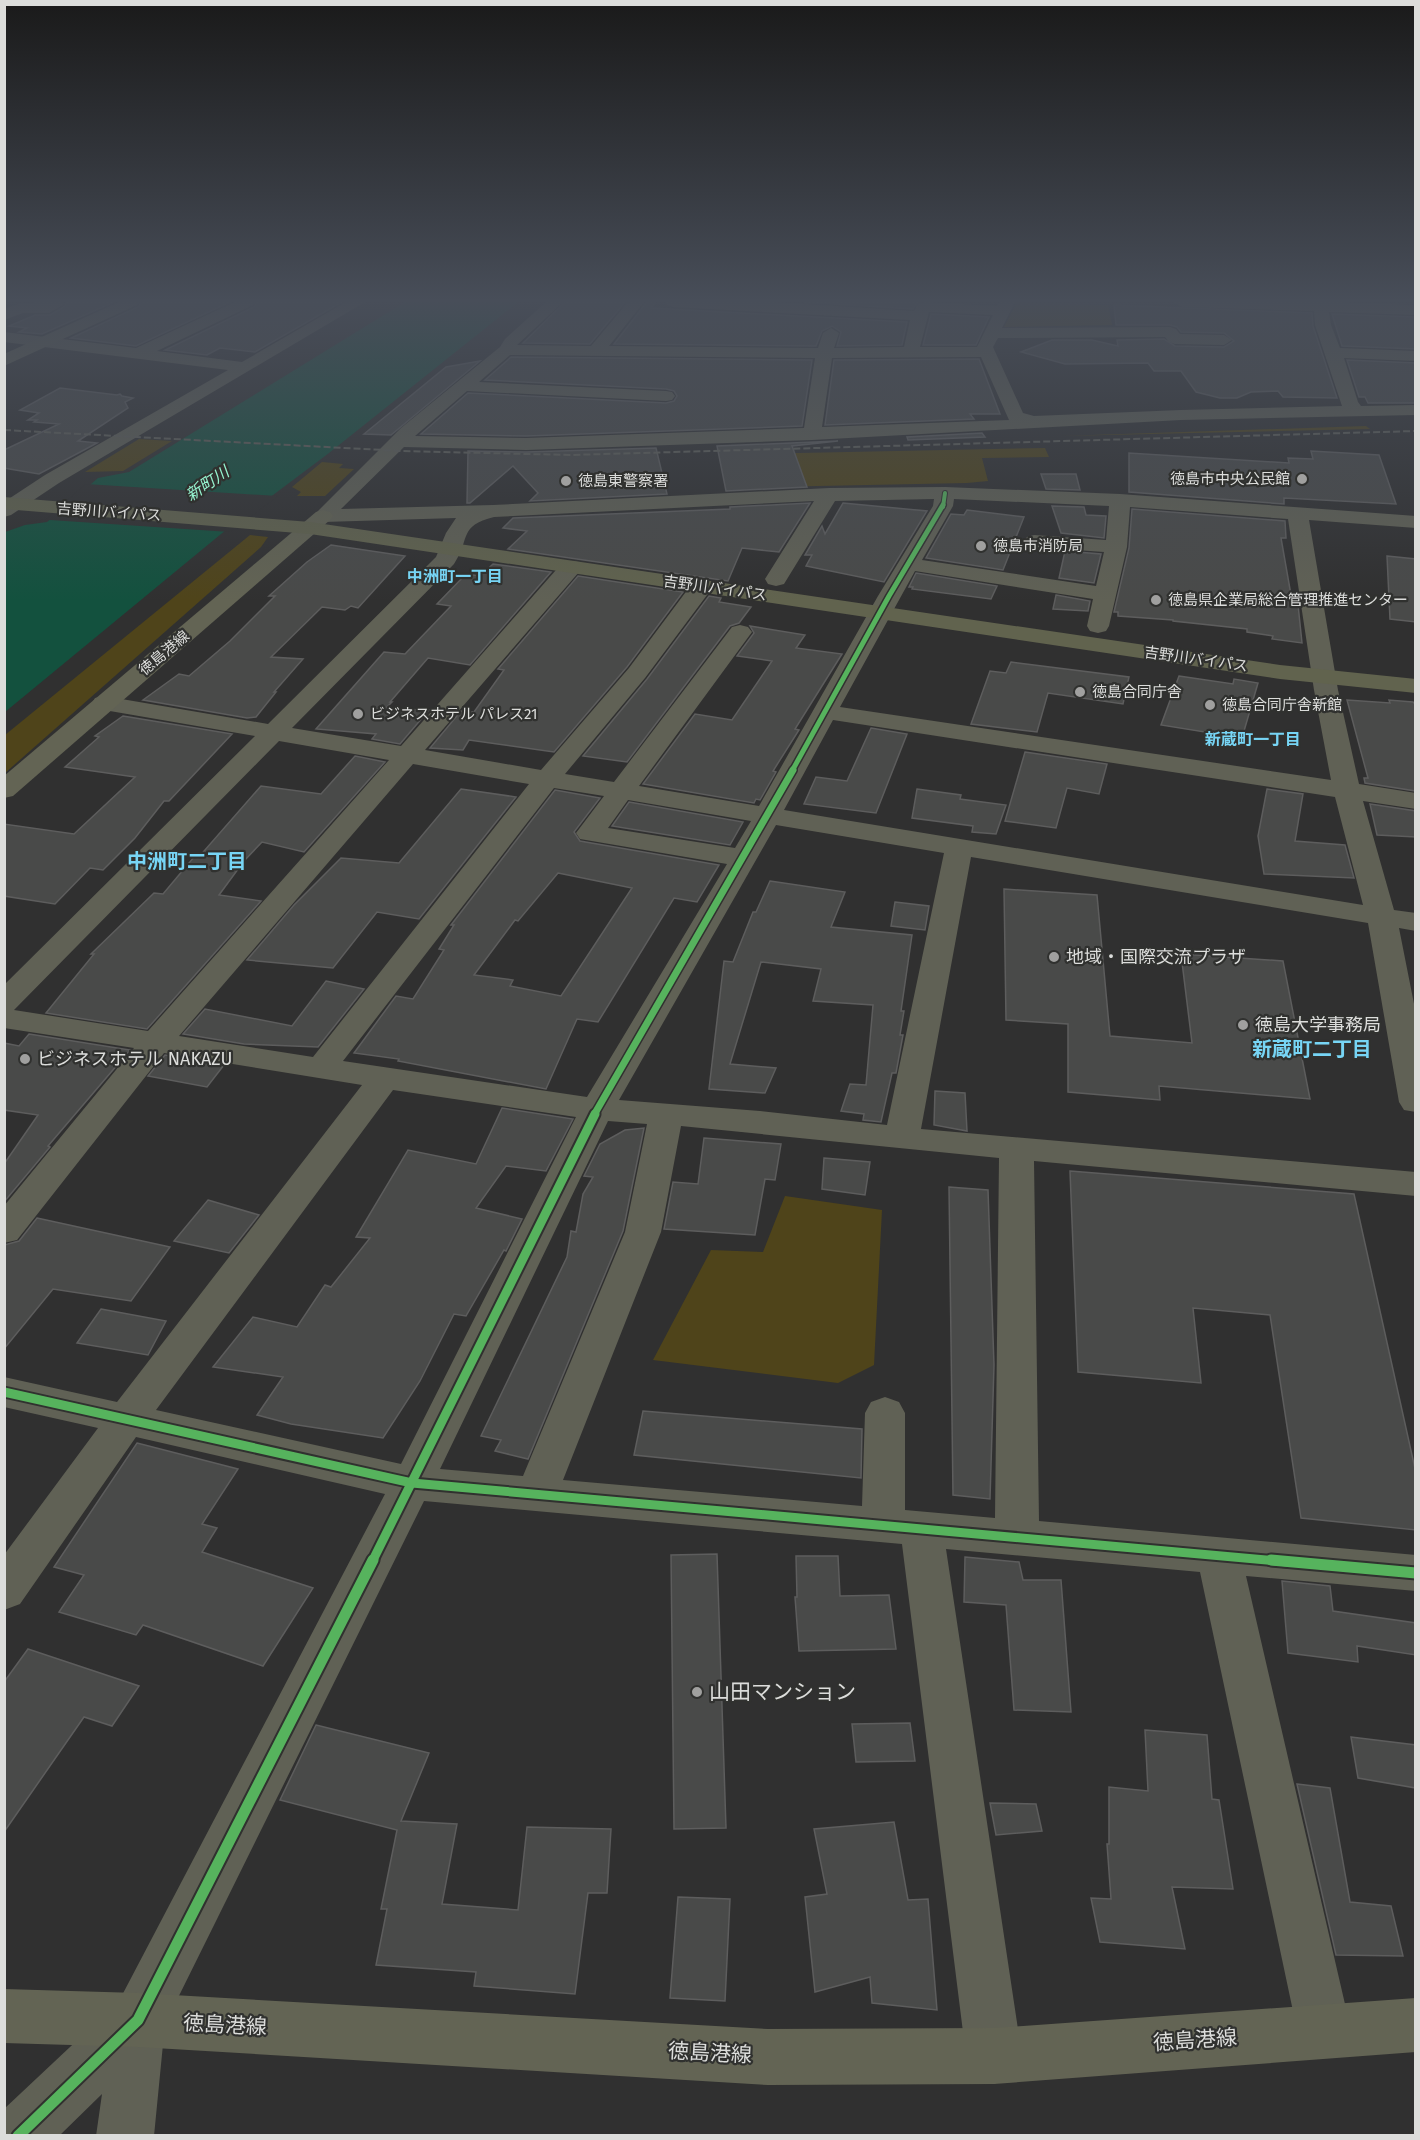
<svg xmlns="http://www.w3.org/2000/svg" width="1420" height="2140" font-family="'Fira Sans','Noto Sans JP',sans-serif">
  <rect width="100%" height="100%" fill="#303030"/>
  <g fill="#4f441a">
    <path d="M1017 302 1108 305 1112 325 1004 327Z"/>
    <path d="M1366 426 1370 429 1061 436Z"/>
    <path d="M139 439 172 441 123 471 85 472Z"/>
    <path d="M1045 448 1049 457 982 458 988 481 967 483 768 487 755 454Z"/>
    <path d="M322 462 343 464 339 468 354 469 325 496H297L301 492 292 487Z"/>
    <path d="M250 535 268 537 261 547 5 773V735Z"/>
    <path d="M785 1196 882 1210 874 1365 838 1383 653 1360 711 1250 763 1252Z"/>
  </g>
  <path fill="#13513e" d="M405 302H518L329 453 221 534 5 712V532L25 525 47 522 98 478 129 472Z"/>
  <path fill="#303030" d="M86 484 278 496 230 532 50 520 26 523 46 519Z"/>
  <g fill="#494a49" stroke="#5d5d5d" stroke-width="1.5" fill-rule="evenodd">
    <path d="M67 302H114L42 334 19 332 27 328 9 326 35 315H50L64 307Z"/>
    <path d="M141 302H230L136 346 71 338 138 307Z"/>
    <path d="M257 302H342L255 352 220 348 207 355 165 350 254 307Z"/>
    <path d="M565 302H625L590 344 523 343Z"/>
    <path d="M803 302H918L913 309Z"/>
    <path d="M646 303H655L651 308 907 322 902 345 837 346 841 332 832 326 822 331 816 346 614 344Z"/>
    <path d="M1114 305 1312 313 1313 326 1337 398 1283 397 1278 391 1251 392 1237 398H1220L1196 392 1181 371H1154L1148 363 1065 364 1021 352 1052 340H1092L1118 346 1117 340 1164 339 1175 346 1224 347 1234 341 1224 333 1181 332 1177 327 1170 325H1116Z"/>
    <path d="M931 314 989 317 976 345H923Z"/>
    <path d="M1332 314 1416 317V349L1342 346Z"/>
    <path d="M511 357 812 360 802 426 526 436 421 434 468 393 666 403 674 401 677 396 674 391 666 389 485 380Z"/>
    <path d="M979 359 1000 414H970L974 419 825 425 834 360Z"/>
    <path d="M1347 360 1416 363V403H1368L1365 397H1359Z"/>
    <path d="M480 361 391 435 364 434 446 367Z"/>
    <path d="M60 388 117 395 120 394 122 396 133 398 125 402 128 408 78 441 97 443 84 450 39 474 4 468V450L59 424 34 422 37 420H28L39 413 20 410Z"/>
    <path d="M982 433 985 437 908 440 907 437Z"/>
    <path d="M838 441 792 446 807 487 726 491 717 446Z"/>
    <path d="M656 448 667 494 530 501 538 493 513 466 470 503H467L468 451 526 452Z"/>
    <path d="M1311 451 1379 455 1396 504 1284 498V504L1129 492V453L1289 463 1288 458 1313 459Z"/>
    <path d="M1041 474H1076L1080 490 1046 489Z"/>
    <path d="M810 503 779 552 742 548 728 581 508 549 527 531 503 528 513 518 730 509V507Z"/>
    <path d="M843 503 927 511 884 582 806 566 812 555H805L822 526 825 534Z"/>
    <path d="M1052 506 1084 507 1086 515 1106 516 1104 538 1061 533Z"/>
    <path d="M1132 509 1285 521 1286 538H1281L1291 595H1297L1302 643 1272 639 1273 636 1247 632V629L1173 621V620L1118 616V612H1114L1129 548Z"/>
    <path d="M967 510 1024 517 1003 570 926 558 951 514 964 515Z"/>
    <path d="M331 545 405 556 358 608 351 606 345 610 322 607 271 657 303 659 274 692H276L256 717 247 718 143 700 179 674 189 676 230 641 275 596H269L307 562Z"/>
    <path d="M1065 551 1101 554 1094 583 1059 578Z"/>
    <path d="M1387 556 1416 559V622L1390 619Z"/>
    <path d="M493 564 551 572 470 665 428 658 390 702H392L385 709 429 710 400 744 372 739 376 734 316 729 384 652 405 654 451 606 437 604 466 574 480 576Z"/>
    <path d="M916 573 997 586 991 599 912 589 913 587H909Z"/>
    <path d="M578 576 683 592 627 667 554 752 469 740 463 750 430 748 461 711 474 712 504 670 498 669Z"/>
    <path d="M1056 595 1090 601 1088 611 1053 609Z"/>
    <path d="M709 596 721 598 719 602 751 607 739 623 730 626 627 762 583 756 647 679Z"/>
    <path d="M750 626 805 635 796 648 842 654 795 729 799 730 773 771 776 772 760 800 756 799 754 803 643 784 695 714 732 720 772 661 737 656 754 633Z"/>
    <path d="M1011 662 1129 677 1123 704 1048 693 1037 732 971 724 990 671 1006 673Z"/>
    <path d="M1179 676 1233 684 1234 679 1258 683 1242 738 1161 725Z"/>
    <path d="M1347 700 1390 703 1389 700 1413 702 1416 705V791L1365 783 1364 778H1368Z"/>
    <path d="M123 716 232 734 169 801H164L135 838 103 870 90 868 55 904 4 896V824L74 834 135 777 65 767 99 737 95 736Z"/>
    <path d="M871 728 907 734 876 813 804 804 816 777 847 781Z"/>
    <path d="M1025 752 1107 764 1099 794 1067 788 1056 828 1005 821Z"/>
    <path d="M355 756 385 762 304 852 262 842 244 861 219 895 261 901 147 1029 46 1013 94 954H91L154 893 163 894 194 857 198 858 261 786 321 794Z"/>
    <path d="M461 789 516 797 419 919 377 912 333 968 247 960 294 905 341 858 399 863Z"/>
    <path d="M917 789 961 795 960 799 1006 805 996 834 972 832 973 826 912 818Z"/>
    <path d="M1267 789 1303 794 1295 841 1345 845 1354 878 1264 874 1258 836Z"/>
    <path d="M555 790 600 798 574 832 580 841 719 865 697 902 674 898 598 1022 577 1019 546 1089 398 1061 399 1059 354 1053 396 996 413 999 444 950 439 949 454 925H451ZM558 873 632 888 561 996 510 986 513 980 474 975 515 920 518 921Z"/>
    <path d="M629 802 743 822 730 845 612 826Z"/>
    <path d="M1370 804 1416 811V837L1377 835Z"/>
    <path d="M770 881 845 892 831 927 912 935 901 1011H904L900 1035H903L896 1073H892L881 1122 863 1120 864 1114 841 1111 850 1084 866 1085 873 1005 813 1001 821 969 761 962 730 1064 776 1068 765 1093 709 1089 724 961 733 962 753 912H756Z"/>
    <path d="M1004 889 1097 895 1110 1036 1192 1043 1181 954 1283 961 1310 1099 1159 1086 1160 1100 1068 1092V1024L1006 1020Z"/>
    <path d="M895 902 929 906 925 930 891 926Z"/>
    <path d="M326 981 364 989 318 1047 244 1044 183 1034 205 1009 292 1026Z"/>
    <path d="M29 1034 130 1050 48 1146 50 1147 4 1202V1164L38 1115 4 1110V1043L19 1046Z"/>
    <path d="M165 1055 224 1065 207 1087 148 1076Z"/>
    <path d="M935 1091 965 1093 967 1131 934 1125Z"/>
    <path d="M502 1108 573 1119 546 1171 506 1166 476 1208 522 1219 506 1251 504 1250 466 1316 454 1314 420 1381 383 1438 291 1424 257 1415 283 1377 213 1367 253 1317 297 1327 325 1285 331 1287 370 1238 356 1237 408 1150 476 1164Z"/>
    <path d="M644 1128 623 1231 528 1459 495 1451 501 1440 481 1436 567 1257 571 1231 576 1232 583 1194 593 1177 584 1176 600 1144 625 1130Z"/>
    <path d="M704 1138 781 1144 775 1180 765 1179 755 1235 664 1229 673 1182 698 1184Z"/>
    <path d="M824 1158 870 1162 865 1195 822 1189Z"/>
    <path d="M1070 1171 1354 1194 1416 1473V1530L1301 1518 1270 1315 1193 1308 1201 1383 1078 1372Z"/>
    <path d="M949 1187 988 1190 994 1365 990 1499 953 1495Z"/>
    <path d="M208 1200 259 1215 229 1253 174 1241Z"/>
    <path d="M37 1218 170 1247 131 1301 53 1289 4 1349V1245L19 1241Z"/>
    <path d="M101 1309 166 1321 148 1355 77 1343Z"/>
    <path d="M643 1411 862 1429 861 1478 634 1455Z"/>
    <path d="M137 1443 238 1469 202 1524 217 1528 202 1552 313 1588 263 1666 143 1625 136 1635 59 1612 84 1575 54 1567Z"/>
    <path d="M717 1554 726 1828 674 1829 671 1555Z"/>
    <path d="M796 1556H838L840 1596 889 1595 896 1649 799 1651 795 1597H797Z"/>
    <path d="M965 1557 1019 1562 1023 1580H1061L1071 1712 1014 1710 1006 1605 964 1602Z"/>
    <path d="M1282 1581 1330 1586 1333 1611 1416 1623V1655L1357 1646 1358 1662 1288 1653Z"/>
    <path d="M28 1649 139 1686 112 1726 84 1717 4 1832V1682Z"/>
    <path d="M910 1723 915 1761 856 1762 852 1724Z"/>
    <path d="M316 1725 429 1753 401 1821 457 1824 442 1904 518 1910 527 1827 611 1829 607 1893H588L575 1994 474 1986 476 1972 376 1965 387 1909H381L397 1830 280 1800Z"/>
    <path d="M1145 1730 1207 1735 1212 1799 1219 1800 1233 1889 1172 1887 1185 1949 1100 1942 1091 1898 1111 1899 1107 1844H1109V1787L1148 1791Z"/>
    <path d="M1351 1737 1416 1745V1788L1358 1778Z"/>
    <path d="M1297 1784 1330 1788 1350 1902 1391 1906 1403 1956 1336 1955Z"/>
    <path d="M990 1803 1036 1804 1042 1831 996 1835Z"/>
    <path d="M894 1822 908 1900 928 1899 937 2010 872 2003 870 1977 815 1992 805 1897 827 1894 814 1829Z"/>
    <path d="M678 1897 730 1899 725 2001 670 1998Z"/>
  </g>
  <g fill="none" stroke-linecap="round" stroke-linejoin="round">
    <g fill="#606155" fill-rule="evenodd">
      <path d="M32 302H61L63 305 49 313H23L4 320V309L21 303 34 304Z"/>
      <path d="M235 302H255L253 305 157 351 242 362 346 302H365L59 483 11 515 4 517V502L45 475 228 370 4 342V332L136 348Z"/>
      <path d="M546 302H563L517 345 591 346 628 302H644L609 346 818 348 823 333 831 328 839 333 834 348 904 347 910 320 673 307 667 305 665 302H772L914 311 918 304 924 302 997 306 999 302H1015L1002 328 1170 327 1176 329 1180 334 1224 335 1232 340 1224 345 1175 344 1169 342 1165 337 998 338 993 347 1023 413 1034 416 1181 410 1342 406 1315 325 1314 311 1182 307 1174 302H1332L1416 305V315L1329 312 1331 325 1340 348 1416 351V361L1344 358 1358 402 1361 406 1416 405V415L1181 420 812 440 526 450 404 447 341 509 493 505 829 488 945 487 1120 494 1416 516V528L1309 520 1338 690 1359 784 1416 793V809L1363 801 1394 910 1416 913V931L1399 928 1416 1014V1112L1404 1110 1399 1102 1368 923 971 857 921 1129 1416 1172V1196L1034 1161 1039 1521 1416 1555V1591L1246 1576 1351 2030 1343 2049 1324 2057 1305 2049 1297 2030 1200 1572 946 1549 1022 2056 1014 2076 994 2084 974 2076 966 2056 902 1544 424 1501 165 2024 154 2136H96L102 2094 59 2136H4V2109L119 2001 385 1494 136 1437 20 1604 4 1610V1555L98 1428 4 1407V1377L117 1402 362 1085 164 1053 17 1240 4 1243V1206L134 1048 4 1028V985L255 736 104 710 95 708 92 703 95 698 104 696 268 724 436 557 446 533 456 518 323 522 316 520 313 516 401 428 500 347 505 339ZM929 312 993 315 977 347H920ZM510 355 815 358 804 428 526 438 415 436 467 391 666 401 672 400 675 396 672 392 666 391 479 382ZM981 357 1009 420 822 427 832 358ZM934 499 933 506 878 596 759 806 639 786 752 632 748 627 740 625 732 627 614 782 565 774 645 678 710 591 713 586 710 581 702 579 694 581 629 668 541 770 425 750 579 572 582 567 579 562 571 561 563 562 401 746 292 728 454 564C471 538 458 526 494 517L814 501 765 579 768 584 776 586 784 584 835 501ZM954 499 1109 506 1106 540 1034 535 1027 537 1024 541 1027 545 1034 547 1104 552 1096 586 922 560 953 506ZM1130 507 1288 519 1314 690 1331 780 840 707 915 571 1093 599 1087 626 1090 631 1098 633 1106 631 1109 626 1127 547ZM833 720 1335 797 1363 905 784 810ZM279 741 389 760 148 1031 14 1010ZM413 764 529 784 313 1057 179 1036ZM554 788 604 796 576 833 580 839 727 864 587 1097 343 1061ZM628 800 751 821 735 848 608 828ZM776 825 944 853 887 1125 760 1111 619 1100ZM393 1090 576 1117 401 1464 156 1410ZM608 1121 647 1124 625 1232 523 1476 440 1469ZM681 1126 999 1158 995 1518 905 1510V1413L899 1402 885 1397 871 1402 865 1413 862 1506 563 1480 661 1232Z"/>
    </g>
    <g fill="#636454" fill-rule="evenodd">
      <path d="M119 302H139L137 305 4 366V354Z"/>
      <path d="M323 510 330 512 333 516 330 520 13 796 4 798V776L316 512Z"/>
      <path d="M4 1989 138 1993 768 2029 994 2028 1416 1998V2052L994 2084 768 2085 138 2047 4 2043Z"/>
    </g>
    <path fill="#61634e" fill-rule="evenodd" d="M4 497 310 522 1280 665 1416 679V693L1280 679 310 534 4 509Z"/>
    <path stroke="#60615a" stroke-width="2" stroke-dasharray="7 3" stroke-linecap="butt" d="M4 430 402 451 570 455 1416 431"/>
    <defs>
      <path id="cycleway-far4" d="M943 507 945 493"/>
      <path id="cycleway-far3" d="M792 771 889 596 943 505"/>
      <path id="cycleway-far2" d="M594 1115 793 770"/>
      <g id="cycleway-far1">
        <path d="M4 1392 412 1483 1288 1562"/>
        <path d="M372 1562 595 1114"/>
      </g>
      <g id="cycleway">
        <path d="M1271 1560 1416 1573"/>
        <path d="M18 2136 138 2020 373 1560"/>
      </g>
    </defs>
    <use href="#cycleway-far4" stroke="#30312f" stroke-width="6"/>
    <use href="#cycleway-far3" stroke="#30312f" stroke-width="8"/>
    <use href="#cycleway-far2" stroke="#30312f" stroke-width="10"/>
    <use href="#cycleway-far1" stroke="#30312f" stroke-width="13"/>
    <use href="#cycleway" stroke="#30312f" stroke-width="15"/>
    <use href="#cycleway-far4" stroke="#56b35d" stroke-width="4"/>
    <use href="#cycleway-far3" stroke="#56b35d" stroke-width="5"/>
    <use href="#cycleway-far2" stroke="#56b35d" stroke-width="7"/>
    <use href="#cycleway-far1" stroke="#56b35d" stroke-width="9"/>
    <use href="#cycleway" stroke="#56b35d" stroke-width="11"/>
  </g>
  <linearGradient id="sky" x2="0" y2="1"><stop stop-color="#1a1a1a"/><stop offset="0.5" stop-color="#484e59"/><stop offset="1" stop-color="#484e59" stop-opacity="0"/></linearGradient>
  <rect width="1420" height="601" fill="url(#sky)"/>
  <g fill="#a0a09f" stroke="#30312f" stroke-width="2">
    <circle cx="1302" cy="479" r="6"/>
    <circle cx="566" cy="481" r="6"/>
    <circle cx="981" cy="546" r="6"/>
    <circle cx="1156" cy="600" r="6"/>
    <circle cx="1080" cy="692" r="6"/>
    <circle cx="1210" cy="705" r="6"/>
    <circle cx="358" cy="714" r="6"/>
    <circle cx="1054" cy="957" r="6"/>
    <circle cx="1243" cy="1025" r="6"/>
    <circle cx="25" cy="1059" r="6"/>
    <circle cx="697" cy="1692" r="6"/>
  </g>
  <g text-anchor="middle" stroke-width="4.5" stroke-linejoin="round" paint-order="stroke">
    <g font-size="15" fill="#dcdddb" stroke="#30312f" text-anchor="start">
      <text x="1290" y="484" text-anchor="end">徳島市中央公民館</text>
      <text x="578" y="486">徳島東警察署</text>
      <text x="993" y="551">徳島市消防局</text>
      <text x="1168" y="605">徳島県企業局総合管理推進センター</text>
      <text x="1092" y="697">徳島合同庁舎</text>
      <text x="1222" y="710">徳島合同庁舎新館</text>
      <text x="370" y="719">ビジネスホテル パレス21</text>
    </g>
    <g font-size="15" fill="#dcdddb" stroke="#30312f">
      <text transform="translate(109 512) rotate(4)" y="5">吉野川バイパス</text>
      <text transform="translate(715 588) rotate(8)" y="5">吉野川バイパス</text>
      <text transform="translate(164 653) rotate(-40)" y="5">徳島港線</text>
      <text transform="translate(1196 659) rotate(8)" y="5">吉野川バイパス</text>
    </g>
    <g font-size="16" font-style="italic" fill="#96f4d0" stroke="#30312f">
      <text transform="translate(207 483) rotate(-34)" y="6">新町川</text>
    </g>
    <g font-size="16" font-weight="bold" fill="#77d5f5" stroke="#30312f">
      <text x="455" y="582">中洲町一丁目</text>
      <text x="1253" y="745">新蔵町一丁目</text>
    </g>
    <g font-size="18" fill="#dcdddb" stroke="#30312f" text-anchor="start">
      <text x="1066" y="963">地域・国際交流プラザ</text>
      <text x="1255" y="1031">徳島大学事務局</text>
      <text x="37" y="1065">ビジネスホテル NAKAZU</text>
    </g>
    <g font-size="20" font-weight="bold" fill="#77d5f5" stroke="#30312f">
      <text x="187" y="868">中洲町二丁目</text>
      <text x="1312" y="1056">新蔵町二丁目</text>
    </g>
    <g font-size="21" fill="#dcdddb" stroke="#30312f" text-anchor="start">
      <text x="709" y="1699">山田マンション</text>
    </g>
    <g font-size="21" fill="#dcdddb" stroke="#30312f">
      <text transform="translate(225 2025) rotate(3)" y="7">徳島港線</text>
      <text transform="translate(1195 2040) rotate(-4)" y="7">徳島港線</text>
      <text transform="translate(710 2053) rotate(3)" y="7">徳島港線</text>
    </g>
  </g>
  <rect width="1420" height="2140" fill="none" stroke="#dcdddb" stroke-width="12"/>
</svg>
